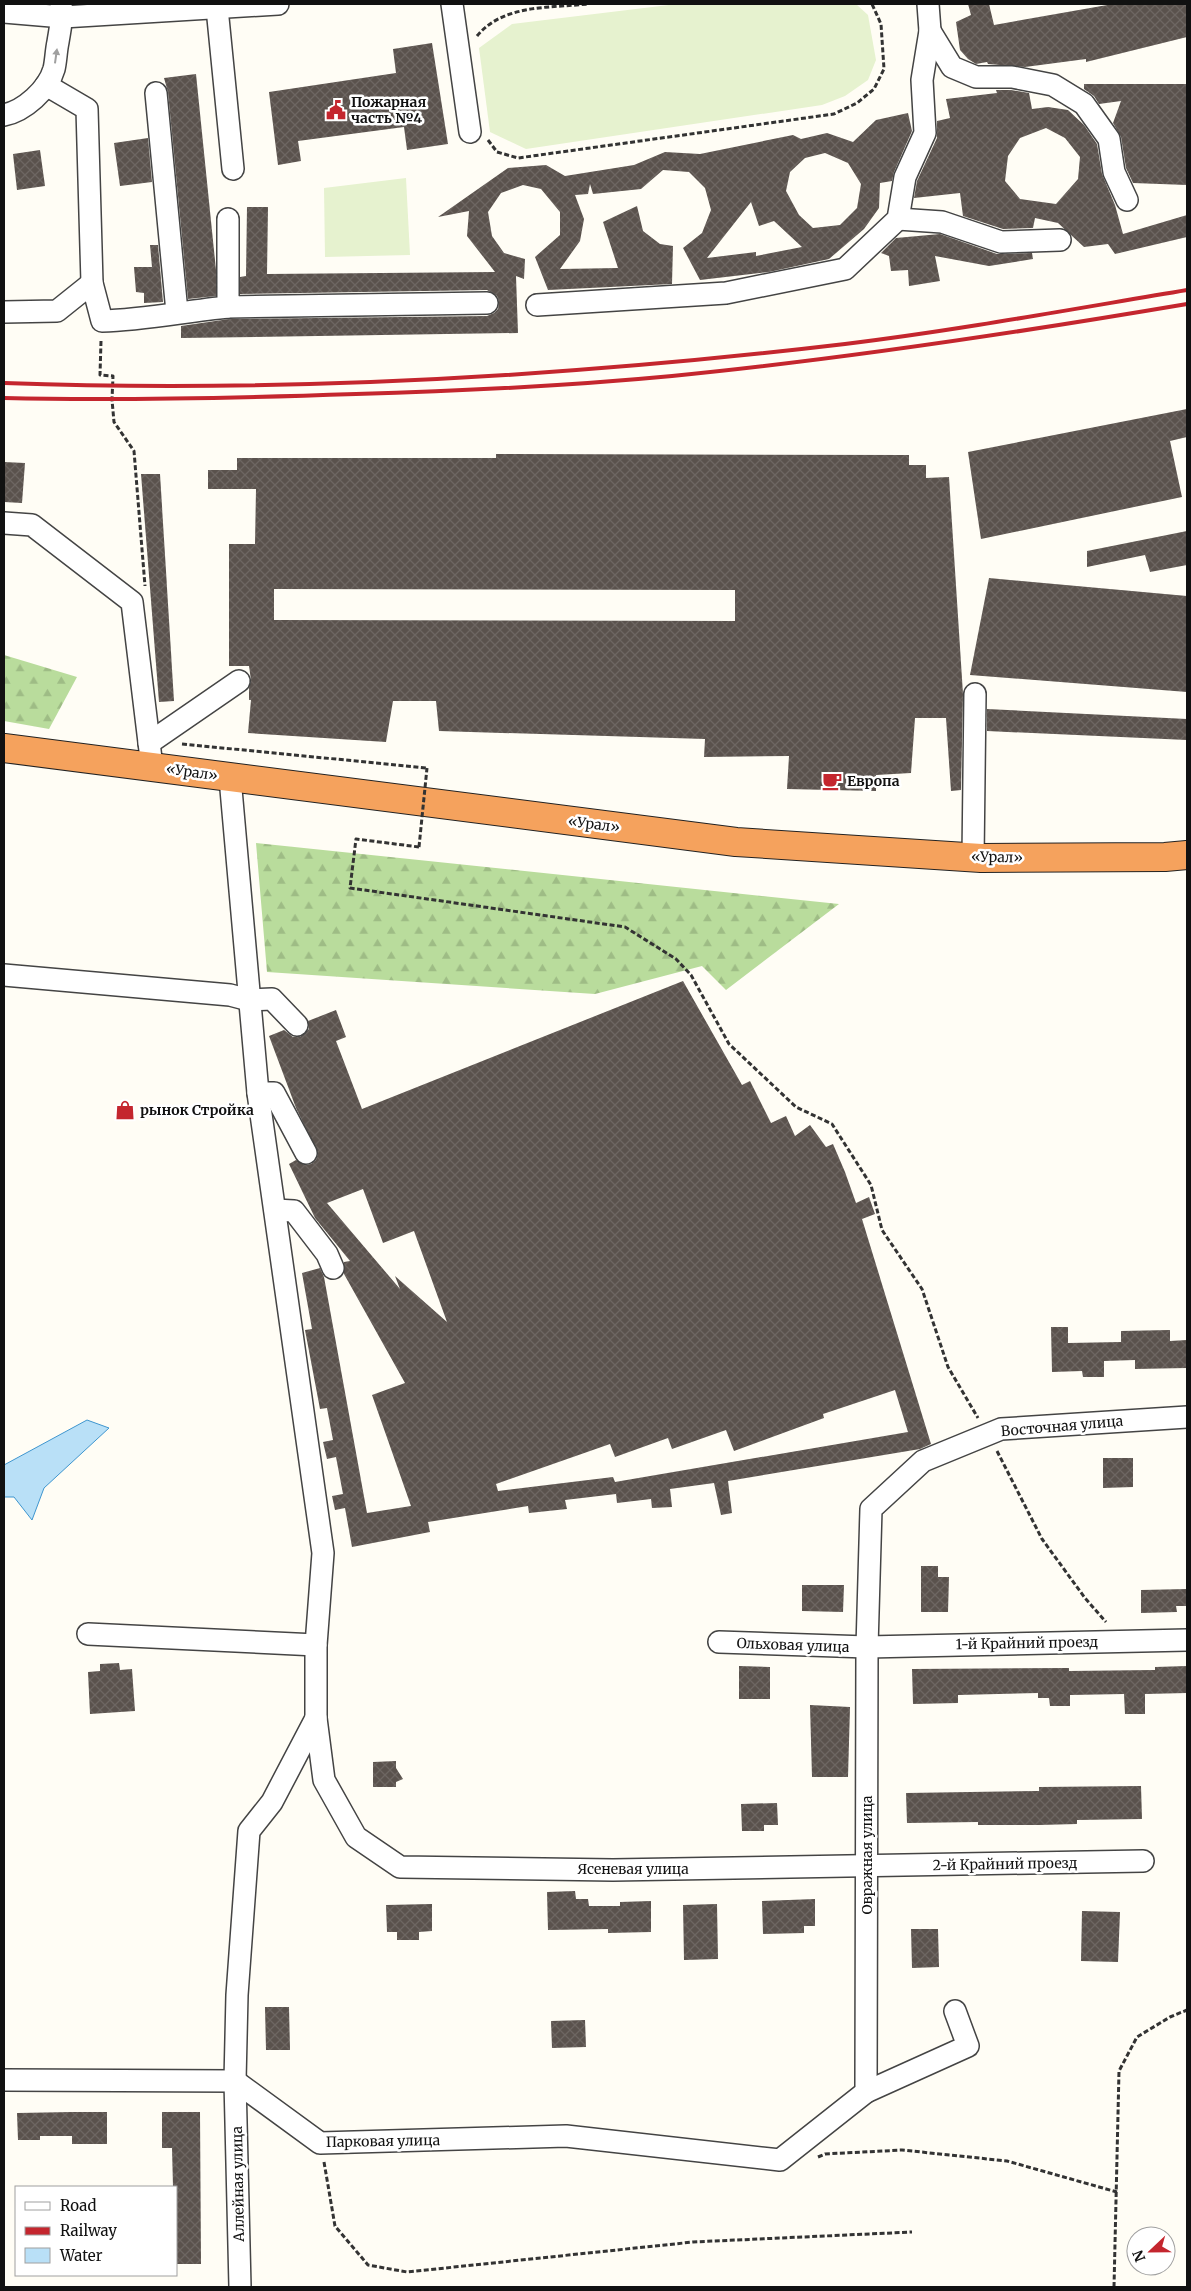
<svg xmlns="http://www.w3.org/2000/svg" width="1191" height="2291" font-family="Merriweather,serif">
  <defs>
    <pattern id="forest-firs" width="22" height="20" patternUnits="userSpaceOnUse" patternTransform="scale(1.25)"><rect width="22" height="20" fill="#b9dc9c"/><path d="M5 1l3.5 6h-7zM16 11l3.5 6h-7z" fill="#9ebc85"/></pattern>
    <pattern id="building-cross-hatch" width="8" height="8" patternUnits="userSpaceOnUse" patternTransform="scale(1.25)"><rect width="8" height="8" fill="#5a524d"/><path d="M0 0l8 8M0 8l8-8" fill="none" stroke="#6d6662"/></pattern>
  </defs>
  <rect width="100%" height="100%" fill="#fffdf5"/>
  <g fill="url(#forest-firs)">
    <path d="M4 655 77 677 49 729 4 721Z"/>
    <path d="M256 843 839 904 726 990 702 966 595 994 267 972Z"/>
  </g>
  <g fill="#e6f2cf">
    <path d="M677 4H856L868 15 876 60 868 80 845 96 822 105 526 149 490 132 479 48 512 24Z"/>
    <path d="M406 178 410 255 325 257 324 188Z"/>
  </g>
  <path fill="#b9e0f7" stroke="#3f96cf" d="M87 1420 109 1428 44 1488 32 1520 14 1497H4V1465Z"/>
  <g fill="url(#building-cross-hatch)" fill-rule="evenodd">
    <path d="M968 4H989L994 25 1113 4H1187V37L1086 62V59L1025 67 988 64 987 62 976 64 968 59 960 50 956 22 971 15Z"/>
    <path d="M432 43 448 144 407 150 404 127 298 141 301 161 278 165 269 92 396 73 393 49Z"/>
    <path d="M196 74 216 270V296L188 299 168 92 164 78Z"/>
    <path d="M1084 84H1187V185L1133 183 1126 168 1121 137 1113 123 1121 101 1099 104 1094 96 1084 89Z"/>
    <path d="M996 90H1011L1029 93 1032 109 1048 107 1068 110 1084 125 1097 144 1102 174 1115 205 1123 234 1187 215V237L1115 254 1108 244 1084 247 1058 223 1035 218 1033 228 1003 229 963 216 960 193 914 198 917 181 937 138V121L950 118 946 99 997 93ZM1046 128 1065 138 1080 157 1078 179 1056 204 1020 199 1005 181 1008 156 1020 138Z"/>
    <path d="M908 113 912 131 894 172 892 181 880 183 879 208 864 229 829 259 769 272 700 280 683 248 702 233 711 210 705 188 689 172 663 170 641 189 593 194 590 184 588 194 575 195 584 219 580 241 560 269 618 268 603 222 637 206 643 231 660 244 673 246 672 284 548 290 535 257 560 235V212L541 189 523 185 501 193 488 212 492 236 504 253 525 259 524 279 516 276 518 333 181 338V326L229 319 487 316 494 313 498 309 499 302 497 296 487 290 240 294V277L246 276 247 207H268L267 274 495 272 467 236 469 211 438 217 508 168 546 165 565 176 634 165 665 152 700 154 793 135 801 139 827 133 853 142 876 120ZM825 153 848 163 861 184 857 208 840 225 813 228 799 215 786 191 790 172 805 158ZM751 202 759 226 774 221 802 247 756 256V252L707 258Z"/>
    <path d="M148 138 152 182 120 186 114 143Z"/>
    <path d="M40 150 45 186 17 190 13 154Z"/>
    <path d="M940 234 997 254 1032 253 1033 259 989 266 935 256 940 281 909 286 908 270 891 271 889 256 881 253 896 238Z"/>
    <path d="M150 245H158L163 302 144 303V293L136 292 134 267H152Z"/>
    <path d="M1187 409V437L1170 441 1182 497 981 539 968 452Z"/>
    <path d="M496 454 909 455V465H926V478L949 477 963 694 961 790 951 791 946 718H915L911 773 876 775V791L787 789 789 756 704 757 705 739 439 731 436 701H393L386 742 248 733 251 700H249V688L251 680 249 666H229V544H255L256 489H208V470H237V458H496ZM274 589 735 590V621L274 620Z"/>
    <path d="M4 462 25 463 22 503 4 502Z"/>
    <path d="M141 474H160L174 701 159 702Z"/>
    <path d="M1187 531V565L1150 572 1145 555 1087 567V551Z"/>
    <path d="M989 578 1187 596V692L970 675Z"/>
    <path d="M987 709 1187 719V740L987 731Z"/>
    <path d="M683 981 742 1085 750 1081 771 1123 786 1116 795 1136 810 1125 826 1147 833 1144 845 1172 856 1203 869 1197 875 1214 862 1219 931 1444 920 1449 728 1481 732 1513 721 1515 714 1483 670 1489 672 1507 652 1508 651 1499 617 1503 616 1494 565 1500 567 1509 529 1513 528 1506 428 1522 430 1532 352 1547 345 1508 335 1510 332 1496 343 1494 336 1457 327 1459 323 1442 333 1440 327 1408 320 1409 305 1330 312 1329 302 1273 320 1268 324 1277 367 1513 411 1506 372 1395 405 1383 344 1274V1262L350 1261 315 1218 289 1164 296 1160 305 1165 311 1164 316 1160 318 1153 296 1108 269 1036 284 1030 293 1037H300L309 1029 308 1021 336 1010 346 1037 336 1041 362 1109ZM363 1189 383 1243 414 1231 447 1322 395 1276 400 1289 327 1203ZM895 1390 908 1432 615 1482 613 1477 498 1491 496 1484 610 1444 615 1457 668 1438 672 1449 726 1430 734 1451 824 1418 823 1414Z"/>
    <path d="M1051 1327H1068V1343L1121 1342V1331L1170 1330V1341L1187 1340V1368L1135 1369V1360L1104 1361V1377H1083L1082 1371 1052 1372Z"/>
    <path d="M1103 1458H1133V1487L1103 1488Z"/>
    <path d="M921 1566H938V1577H949L948 1612H921Z"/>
    <path d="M802 1585H844L843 1612 802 1611Z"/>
    <path d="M1187 1589V1606H1176L1177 1612 1141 1613V1590Z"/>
    <path d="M119 1663 120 1670 132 1669 135 1711 90 1714 88 1672 100 1671V1664Z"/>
    <path d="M739 1666 770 1667V1699H739Z"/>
    <path d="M1187 1666V1693L1145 1694V1714H1125L1124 1694 1070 1695V1706H1050L1049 1698H1038V1693L958 1695V1703L913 1704 912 1669 1069 1668V1671L1155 1670V1667Z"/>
    <path d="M810 1705 850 1707 848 1777H812Z"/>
    <path d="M396 1761V1768L403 1779 396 1782V1787H373V1762Z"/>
    <path d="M1141 1786 1142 1819 1077 1820V1824L1039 1825H978V1822L907 1823 906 1793 1039 1791V1787Z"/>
    <path d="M777 1803 778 1825H764V1831H742L741 1804Z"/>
    <path d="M575 1891 576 1899H588L589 1906H620V1902L651 1901V1932L608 1933V1929L548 1930 547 1892Z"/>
    <path d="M815 1899V1926H804V1933L763 1934 762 1901Z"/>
    <path d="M432 1904V1931L419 1932V1940H397V1932H387L386 1905Z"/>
    <path d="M717 1904 718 1959 684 1960 683 1905Z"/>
    <path d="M1082 1911 1120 1912 1118 1962 1081 1961Z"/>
    <path d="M911 1929H938L939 1967 912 1968Z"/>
    <path d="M265 2007H289L290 2050H266Z"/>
    <path d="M585 2020 586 2047 552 2048 551 2021Z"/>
    <path d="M72 2112H107V2144H72V2136H40V2140H18L17 2113Z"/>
    <path d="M162 2112H200L201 2264H176V2187H173L172 2148H162Z"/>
  </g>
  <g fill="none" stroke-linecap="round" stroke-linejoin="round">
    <defs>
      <g id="minor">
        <path d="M452 4 470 132"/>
        <path d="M217 8 233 169"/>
        <path d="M4 12 63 17 278 4"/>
        <path d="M930 31 952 67 976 77H1012L1053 85 1084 104 1109 139 1114 172 1127 200"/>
        <path d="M46 85 87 109 92 283 102 321C144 320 186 311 228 307"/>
        <path d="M156 93 177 312"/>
        <path d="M4 115C24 111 48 90 54 69 56 61 56 51 58 42 60 29 63 18 61 4"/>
        <path d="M228 219V307L487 303"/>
        <path d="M898 219 942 222 1001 242 1060 240"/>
        <path d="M537 305 726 293 845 269 898 219 905 177 925 133 922 80 930 31 928 4"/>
        <path d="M4 312 57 311 92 283"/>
        <path d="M4 523 32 525 132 602 152 767"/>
        <path d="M149 743 239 681"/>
        <path d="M230 778 258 1093 323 1553 316 1645V1718L324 1780 356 1837 400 1867 613 1870 1143 1861"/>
        <path d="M973 858 975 694"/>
        <path d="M4 975 230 995 249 1000 272 999 297 1025"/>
        <path d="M258 1093H274L306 1153"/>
        <path d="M275 1210 294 1211 327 1254 333 1268"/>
        <path d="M88 1634 316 1645"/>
        <path d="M719 1642 867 1647 1187 1640"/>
        <path d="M4 2080 235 2081 320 2143 566 2136 780 2160 866 2092 867 1647 871 1509 923 1461 1001 1429 1187 1417"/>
        <path d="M866 2092 968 2046 955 2011"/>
        <path d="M240 2287 235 2081 237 1995 249 1831 272 1802 316 1718"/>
      </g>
      <path id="highway" d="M4 748 736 842 981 858 1165 857 1187 855"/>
    </defs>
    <use href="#minor" stroke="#444" stroke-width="24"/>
    <use href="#highway" stroke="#222" stroke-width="30"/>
    <g stroke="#333" stroke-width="3" stroke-dasharray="5 2.5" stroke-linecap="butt">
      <path d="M477 36C503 4 551 8 588 4"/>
      <path d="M488 140 497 152 518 158 834 114 857 103 874 89 884 69 881 24 872 4"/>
      <path d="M101 341 100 375 113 376 112 400 114 422 134 451 145 586"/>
      <path d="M182 744 427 768"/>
      <path d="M419 847 356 839 350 888 625 927 676 959 691 975 729 1044 796 1107 832 1124 871 1185 882 1230 922 1289 948 1367 978 1418"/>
      <path d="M997 1451 1042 1539 1085 1598 1106 1622"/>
      <path d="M818 2157 825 2154 902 2150 1007 2161 1117 2192"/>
      <path d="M324 2162 335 2226 368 2265 407 2272 693 2242 912 2232"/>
      <path d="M1114 2287 1119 2071 1137 2037 1170 2017 1187 2010"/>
    </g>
    <use href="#minor" stroke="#fff" stroke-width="21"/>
    <use href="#highway" stroke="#f5a25d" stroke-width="28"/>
    <g stroke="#c4262e" stroke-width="4">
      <path d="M4 383C285 393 566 377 845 344 959 330 1073 309 1187 290"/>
      <path d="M4 398C121 401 239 398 356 394 462 391 567 386 672 376 845 359 1016 333 1187 304"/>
    </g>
    <path stroke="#333" stroke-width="3" stroke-dasharray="5 2.5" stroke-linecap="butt" d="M419 847 427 768"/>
  </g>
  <defs><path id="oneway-solid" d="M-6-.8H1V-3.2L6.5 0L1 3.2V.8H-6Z" transform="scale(1.25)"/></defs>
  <use fill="#a0a0a0" href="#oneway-solid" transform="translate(56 56) rotate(-82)"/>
  <defs>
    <symbol id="civic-bare" viewBox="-9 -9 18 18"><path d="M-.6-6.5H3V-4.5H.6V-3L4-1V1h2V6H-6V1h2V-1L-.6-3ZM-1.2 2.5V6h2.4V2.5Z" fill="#c4262e" stroke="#fff" stroke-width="2.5" paint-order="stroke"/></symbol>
    <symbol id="cafe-bare" viewBox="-9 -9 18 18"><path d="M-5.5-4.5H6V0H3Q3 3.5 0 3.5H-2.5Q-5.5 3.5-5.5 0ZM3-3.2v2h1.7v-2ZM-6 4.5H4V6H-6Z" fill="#c4262e" stroke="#fff" stroke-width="2.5" paint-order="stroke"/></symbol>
    <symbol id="shop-bare" viewBox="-9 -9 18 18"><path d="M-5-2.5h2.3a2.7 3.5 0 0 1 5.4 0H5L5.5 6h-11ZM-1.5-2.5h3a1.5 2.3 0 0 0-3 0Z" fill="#c4262e" stroke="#fff" stroke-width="2.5" paint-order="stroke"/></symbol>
  </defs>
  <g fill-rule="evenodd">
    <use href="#civic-bare" x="322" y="96" width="28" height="28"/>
    <use href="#cafe-bare" x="818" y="767" width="28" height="28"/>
    <use href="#shop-bare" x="111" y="1096" width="28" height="28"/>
  </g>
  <g text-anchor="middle" stroke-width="5" stroke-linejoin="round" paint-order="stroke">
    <g font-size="14" font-weight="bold" fill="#111" stroke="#fff" text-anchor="start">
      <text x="351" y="107">Пожарная<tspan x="351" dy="16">часть №4</tspan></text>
      <text x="847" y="786">Европа</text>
      <text x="140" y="1115">рынок Стройка</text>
    </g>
    <g font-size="14" fill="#111" stroke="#fff">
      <text transform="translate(192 772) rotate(8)" y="5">«Урал»</text>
      <text transform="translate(594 824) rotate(7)" y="5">«Урал»</text>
      <text transform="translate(997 857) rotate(1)" y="5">«Урал»</text>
      <text transform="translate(1062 1426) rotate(-5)" y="5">Восточная улица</text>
      <text transform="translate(1027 1643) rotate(-1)" y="5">1-й Крайний проезд</text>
      <text transform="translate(793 1645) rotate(2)" y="5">Ольховая улица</text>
      <text transform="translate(867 1855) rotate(-90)" y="5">Овражная улица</text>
      <text transform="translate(1005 1864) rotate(-1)" y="5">2-й Крайний проезд</text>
      <text x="633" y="1874">Ясеневая улица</text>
      <text transform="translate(383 2141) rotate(-1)" y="5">Парковая улица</text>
      <text transform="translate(238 2184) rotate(-91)" y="5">Аллейная улица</text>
    </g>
  </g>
  <rect width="1191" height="2291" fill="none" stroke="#111111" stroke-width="10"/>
  <rect x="15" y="2186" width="162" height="90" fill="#ffffff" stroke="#a0a0a0"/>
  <rect x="25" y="2202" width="25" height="8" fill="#ffffff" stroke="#a0a0a0"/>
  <text x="60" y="2211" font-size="15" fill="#111111">Road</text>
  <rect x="25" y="2227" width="25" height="8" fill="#c4262e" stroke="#a0a0a0"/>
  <text x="60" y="2236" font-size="15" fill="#111111">Railway</text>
  <rect x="25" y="2248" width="25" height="15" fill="#b9e0f7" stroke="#a0a0a0"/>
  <text x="60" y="2261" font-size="15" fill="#111111">Water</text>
  <g transform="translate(1151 2251) rotate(248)"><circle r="24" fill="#ffffff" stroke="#a0a0a0"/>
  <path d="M0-4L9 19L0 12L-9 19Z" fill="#c4262e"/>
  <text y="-8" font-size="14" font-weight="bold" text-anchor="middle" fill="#111111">N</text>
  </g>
</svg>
